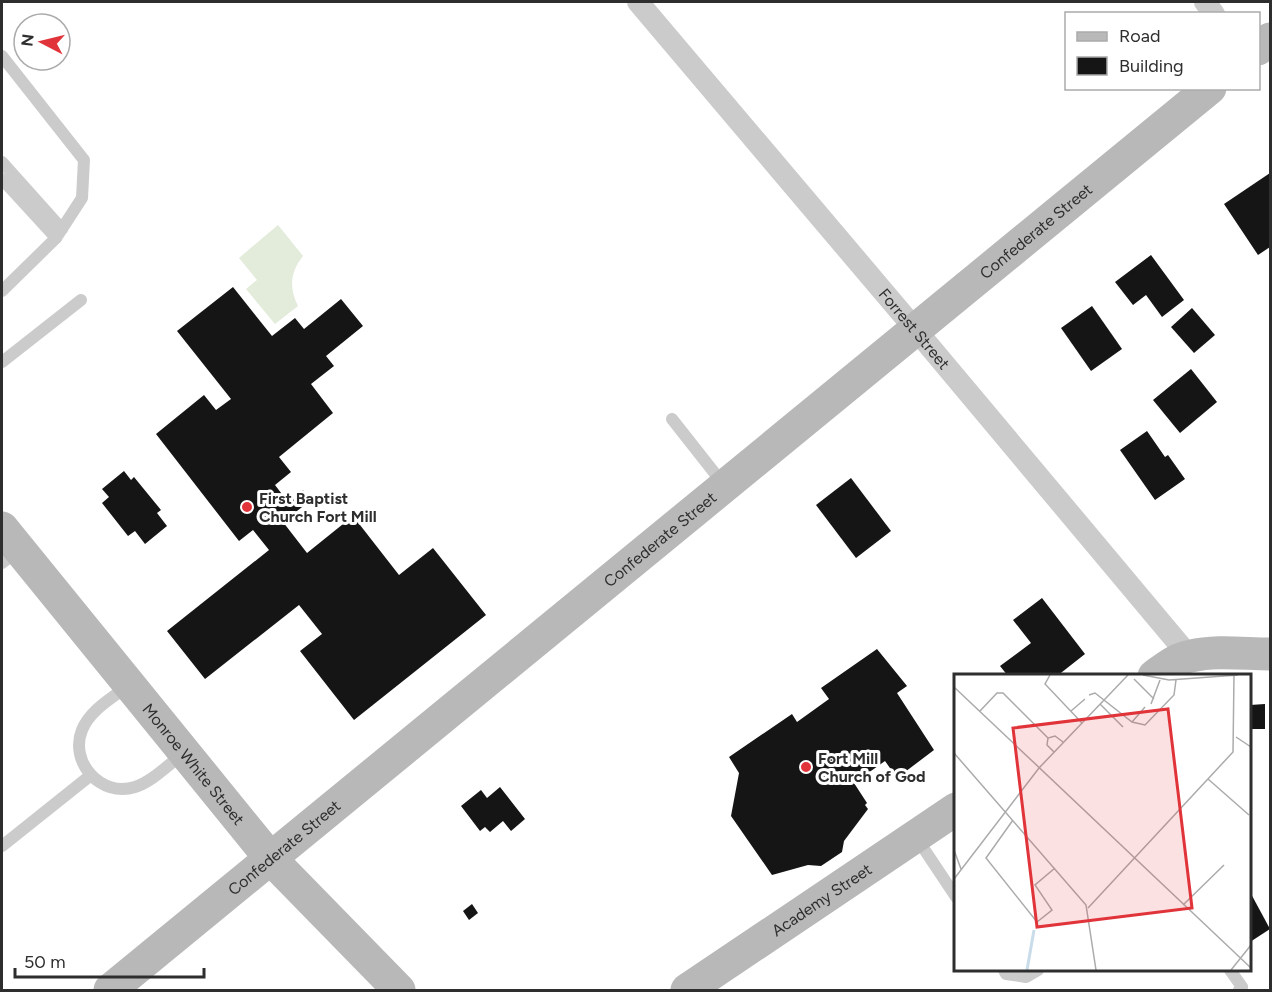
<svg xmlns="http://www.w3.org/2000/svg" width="1272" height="992" font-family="Figtree,sans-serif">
  <rect width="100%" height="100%" fill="#fff"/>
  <path fill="#e3ebdb" d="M278 225 303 256C290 272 289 288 298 306L275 324 246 289 257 280 239 258Z"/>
  <g fill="#151515">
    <path d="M1270 173V247L1258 255 1224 204Z"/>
    <path d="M1151 255 1184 300 1162 317 1146 295 1133 305 1115 282Z"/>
    <path d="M233 287 272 336 295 318 304 329 341 299 363 326 326 356 334 366 311 384 333 413 279 457 291 472 275 485 288 502 303 490 311 500 283 522 307 553 353 516 399 575 433 548 486 615 354 720 300 651 322 634 299 605 205 679 167 631 269 550 253 530 239 541 156 434 204 395 216 410 231 399 177 331Z"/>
    <path d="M1092 306 1122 349 1091 371 1061 328Z"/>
    <path d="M1192 308 1215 335 1194 353 1171 327Z"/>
    <path d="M1191 369 1217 402 1180 433 1153 400Z"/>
    <path d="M1147 431 1165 457 1168 455 1185 479 1155 500 1120 450Z"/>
    <path d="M124 471 131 480 134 477 161 510 157 513 167 526 145 544 135 531 128 536 102 503 109 497 102 489Z"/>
    <path d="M851 478 891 531 856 558 816 505Z"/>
    <path d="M1042 598 1085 654 1057 676H1008L1000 666 1031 643 1013 620Z"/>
    <path d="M877 649 907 686 897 693 934 750 897 778 885 761 854 783 867 803 865 805 868 809 844 841 842 852 821 866 808 865 772 875 731 816 739 773 729 757 792 714 797 722 829 699 821 688Z"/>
    <path d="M1265 704V729H1250V705Z"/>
    <path d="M500 787 525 819 511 831 503 821 490 832 485 827 480 831 461 806 481 790 487 798Z"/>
    <path d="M1250 892 1270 929 1250 942Z"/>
    <path d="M472 904 478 913 469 920 463 911Z"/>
  </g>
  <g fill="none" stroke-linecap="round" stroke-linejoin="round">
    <g stroke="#cbcbcb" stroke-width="12">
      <path d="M2 56 84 160 82 198 56 238 2 291"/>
      <path d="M2 162 62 229"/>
      <path d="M2 179 56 238"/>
      <path d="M2 362 81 300"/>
      <path d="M672 419 724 485"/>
      <path d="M2 563 19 550"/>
      <path d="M128 686C112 698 90 710 82 730 69 762 101 798 135 787 153 781 169 764 184 753"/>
      <path d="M916 837 956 897"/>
      <path d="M2 846 91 775"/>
      <path d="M1004 970 1006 974 1026 977 1038 970"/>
      <path d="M1230 970 1242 987 1239 990"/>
    </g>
    <g stroke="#cbcbcb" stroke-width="22">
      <path id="s1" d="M638 2 915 329 1189 656"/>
      <path d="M1205 2 1214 14"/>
    </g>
    <g stroke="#b8b8b8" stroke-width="33">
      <path d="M1258 49 1270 39"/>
      <path id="s2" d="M2 528 271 859 399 990"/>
      <path d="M1154 676C1165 668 1177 658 1191 656 1216 650 1245 654 1270 654"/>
      <path id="s3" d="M110 990 1210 88"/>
      <path id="s4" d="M687 990 956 809"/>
    </g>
  </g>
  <g fill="#e1343a" stroke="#fff" stroke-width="2">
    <circle cx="247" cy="507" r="6"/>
    <circle cx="806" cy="767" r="6"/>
  </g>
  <g text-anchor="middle" stroke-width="6" stroke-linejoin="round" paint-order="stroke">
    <g font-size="16" fill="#2e2e2e" stroke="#fff">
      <text dy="6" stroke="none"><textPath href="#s3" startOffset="1197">Confederate Street</textPath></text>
      <text dy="6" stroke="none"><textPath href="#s1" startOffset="428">Forrest Street</textPath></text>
      <text dy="6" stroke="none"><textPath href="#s3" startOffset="711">Confederate Street</textPath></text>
      <text dy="6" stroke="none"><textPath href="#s2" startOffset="304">Monroe White Street</textPath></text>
      <text dy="6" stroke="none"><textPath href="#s3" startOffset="225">Confederate Street</textPath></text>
      <text dy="6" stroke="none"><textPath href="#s4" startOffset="162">Academy Street</textPath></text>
    </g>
    <g font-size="16" font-weight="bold" fill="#2e2e2e" stroke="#fff" text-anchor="start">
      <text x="259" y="504">First Baptist<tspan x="259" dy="18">Church Fort Mill</tspan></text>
      <text x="818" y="764">Fort Mill<tspan x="818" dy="18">Church of God</tspan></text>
    </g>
  </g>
  <g transform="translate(954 674)">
    <rect width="297" height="297" fill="#fff"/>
    <path fill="none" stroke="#c8dcea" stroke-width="3" d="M73 296 80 256"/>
    <path fill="none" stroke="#ababab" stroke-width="1.5" d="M96 1 91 10 128 49M189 1 215 6 284 1M180 5 200 25M0 13 297 294M135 21 141 19 178 48 191 51 220 21 222 6M146 30 169 53M197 30 206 6M26 37 43 19H49L94 64M117 37 131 25M178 48 191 33M282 63 297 73M100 78 93 71 94 64 101 62 109 68M0 79 132 231 142 296M254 105 295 141M59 146 32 184 83 248 98 236 81 211 101 194M0 176 7 195M0 205 85 94 174 1M229 231 270 191M134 234 279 78 280 1M277 296 297 271"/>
    <path fill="#e1343a" fill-opacity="0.15" stroke="#e1343a" stroke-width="3" d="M214 35 238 234 83 253 59 54Z"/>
    <rect width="297" height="297" fill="none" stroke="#2e2e2e" stroke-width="3"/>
  </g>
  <rect width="1272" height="992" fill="none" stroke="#2e2e2e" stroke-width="6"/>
  <rect x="1065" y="12" width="195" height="78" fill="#ffffff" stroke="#ababab" stroke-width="1.5"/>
  <rect x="1077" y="32" width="30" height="9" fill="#b8b8b8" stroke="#ababab" stroke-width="1.5"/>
  <text x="1119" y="42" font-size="18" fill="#2e2e2e">Road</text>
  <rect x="1077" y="57" width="30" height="18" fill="#151515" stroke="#ababab" stroke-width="1.5"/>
  <text x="1119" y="72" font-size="18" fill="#2e2e2e">Building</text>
  <g transform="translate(42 42) rotate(277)"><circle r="28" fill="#ffffff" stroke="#ababab" stroke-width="1.5"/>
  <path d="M0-4.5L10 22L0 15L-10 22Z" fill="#e1343a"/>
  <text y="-9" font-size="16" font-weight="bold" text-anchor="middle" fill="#2e2e2e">N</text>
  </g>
  <path d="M15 968v9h189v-9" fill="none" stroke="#2e2e2e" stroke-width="3"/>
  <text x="24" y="968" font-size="18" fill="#2e2e2e" stroke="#ffffff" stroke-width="4.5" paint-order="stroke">50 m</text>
</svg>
